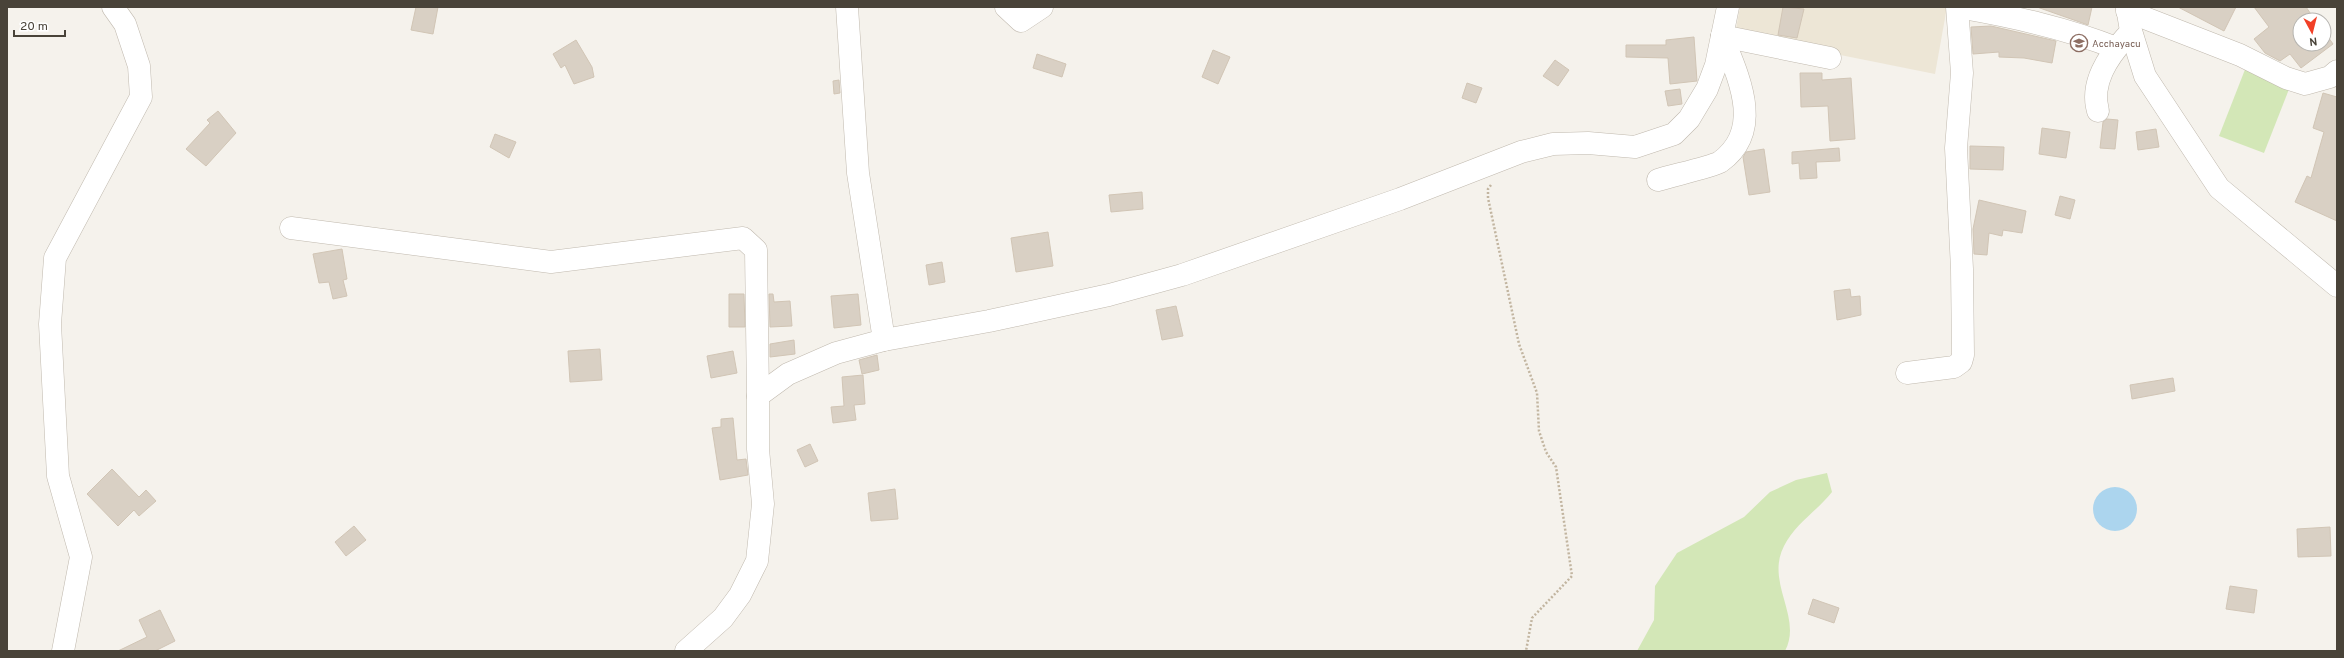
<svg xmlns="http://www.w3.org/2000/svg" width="2344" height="658" font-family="Overpass,sans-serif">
  <rect width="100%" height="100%" fill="#f5f2ec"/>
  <path fill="#ede6d6" d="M1740 7H1947L1935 74 1735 34Z"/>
  <g fill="#d3e7b7">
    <path d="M2246 67 2291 84 2264 153 2219 136Z"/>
    <path d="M1827 473 1832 492C1817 511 1795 524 1784 546 1765 583 1803 617 1785 651H1637L1654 620 1655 586 1677 553 1744 517 1770 492 1796 480Z"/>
  </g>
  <circle fill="#acd5ee" cx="2115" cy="509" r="22"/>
  <g fill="#d9d0c4" stroke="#d1c5b5">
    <path d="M416 7H438L433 34 411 30Z"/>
    <path d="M1783 7 1804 9 1797 38 1778 35Z"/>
    <path d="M2037 7H2092L2088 25Z"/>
    <path d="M2178 7H2236L2224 31Z"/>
    <path d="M2254 7H2306L2315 20H2300V44H2324V31L2333 44 2301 68 2290 54 2280 61 2265 53 2254 39 2269 27Z"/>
    <path d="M1991 26 2056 41 2052 63 2024 58 1999 57V52L1973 54 1971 27Z"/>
    <path d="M1694 37 1697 81 1670 84 1668 58 1626 57V45H1666V40Z"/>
    <path d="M576 40 592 67 594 77 574 84 565 65 561 68 553 54Z"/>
    <path d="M1213 50 1230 57 1218 84 1202 77Z"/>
    <path d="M1037 54 1066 64 1062 77 1033 68Z"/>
    <path d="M1555 60 1569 70 1558 86 1543 76Z"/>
    <path d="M1800 73H1822V80L1851 78 1855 139 1830 141 1828 106 1801 107Z"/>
    <path d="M839 80 840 93 834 94 833 81Z"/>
    <path d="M1467 83 1482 88 1476 103 1462 98Z"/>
    <path d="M1680 89 1682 104 1668 106 1665 91Z"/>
    <path d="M2323 93 2337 97V221L2295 202 2307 176 2311 178 2324 132 2313 128Z"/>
    <path d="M218 111 236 133 206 166 186 149 210 123 207 120Z"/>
    <path d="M2107 119 2118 120 2115 149 2100 148 2103 122Z"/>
    <path d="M2042 128 2070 132 2066 158 2039 154Z"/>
    <path d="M2156 129 2159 147 2138 150 2136 132Z"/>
    <path d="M495 134 516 142 509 158 490 147Z"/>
    <path d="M1970 146 2004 147 2003 170 1970 169Z"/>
    <path d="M1839 148 1840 161 1816 162 1817 178 1800 179 1799 163 1792 164V152Z"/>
    <path d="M1764 149 1770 192 1749 195 1743 157 1746 152Z"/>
    <path d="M1142 192 1143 209 1111 212 1109 195Z"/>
    <path d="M2060 196 2075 200 2070 219 2055 215Z"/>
    <path d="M1979 200 2026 211 2022 233 2003 230 2002 236 1989 233 1987 255 1974 254 1973 229Z"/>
    <path d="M1048 232 1053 266 1016 272 1011 238Z"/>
    <path d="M342 249 347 279 343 280 347 296 333 299 329 282 319 283 313 254Z"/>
    <path d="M942 262 945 282 929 285 926 265Z"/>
    <path d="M1850 289 1851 297 1860 296 1861 315 1837 320 1834 291Z"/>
    <path d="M729 294H744L745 327H729Z"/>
    <path d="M769 294H773L774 302 790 301 792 326 770 327Z"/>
    <path d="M858 294 861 325 834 328 831 296Z"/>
    <path d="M1176 306 1183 336 1162 340 1156 310Z"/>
    <path d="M794 340 795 354 770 357V344Z"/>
    <path d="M600 349 602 380 570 382 568 351Z"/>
    <path d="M733 351 737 373 711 378 707 356Z"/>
    <path d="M877 355 879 370 862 374 859 360Z"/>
    <path d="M863 375 865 404 854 405 856 420 833 423 831 407 844 406 842 377Z"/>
    <path d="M2173 378 2175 391 2132 399 2130 385Z"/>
    <path d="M733 418 737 460 746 459 748 475 720 480 712 428 721 427V419Z"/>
    <path d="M810 444 818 461 805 467 797 450Z"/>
    <path d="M112 469 139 497 146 490 156 501 139 516 134 510 118 526 87 494Z"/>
    <path d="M895 489 898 519 871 521 868 493Z"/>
    <path d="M354 526 366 540 346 556 335 542Z"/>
    <path d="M2330 527 2331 556 2298 557 2297 529Z"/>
    <path d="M2230 586 2257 590 2254 613 2226 609Z"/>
    <path d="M1813 599 1839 608 1834 623 1808 614Z"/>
    <path d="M160 610 175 641 155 651H118L147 637 139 620Z"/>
  </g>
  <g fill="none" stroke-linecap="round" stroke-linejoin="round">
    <defs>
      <g id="minor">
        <path d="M847 7 858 173 884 340"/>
        <path d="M1006 7 1021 21 1042 7"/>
        <path d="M2127 7 2131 31 2145 76 2219 188 2337 286"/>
        <path d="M1963 8C2015 17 2066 28 2116 48"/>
        <path d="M2127 11 2240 55 2286 78 2305 84 2330 77 2337 71"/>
        <path d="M1722 36 1830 58"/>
        <path d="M2098 111C2090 83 2108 57 2126 37"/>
        <path d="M1658 180C1670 176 1711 167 1720 162 1765 130 1738 76 1722 36"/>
        <path d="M291 228 551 262 743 238 756 250 758 396"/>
        <path d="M1907 373 1954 367 1961 362 1963 355 1962 269 1956 148 1962 73 1957 7"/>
        <path d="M63 651 81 557 58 476 50 324 55 258 141 97 139 66 125 24 113 7"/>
        <path d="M686 651 723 618 740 595 757 561 763 504 758 449V396L788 374 836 353 884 340 989 321 1109 295 1182 275 1400 199 1521 152 1553 144 1588 143 1635 147 1674 134 1689 119 1707 89 1716 65 1728 7"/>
      </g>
    </defs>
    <use href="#minor" stroke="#c0b9ae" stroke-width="23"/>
    <path stroke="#c2b5a0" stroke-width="2.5" stroke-dasharray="2 2" stroke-linecap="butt" d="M1491 185 1488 189V198L1519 344 1537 393 1539 431 1546 452 1556 467 1572 576 1532 618 1526 651"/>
    <use href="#minor" stroke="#fff" stroke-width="22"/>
  </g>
  <defs>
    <symbol id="school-ring" viewBox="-11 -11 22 22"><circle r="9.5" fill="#fff" stroke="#8d6e63" stroke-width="1.5"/><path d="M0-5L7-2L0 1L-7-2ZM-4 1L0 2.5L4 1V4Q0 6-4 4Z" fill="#8d6e63"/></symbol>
  </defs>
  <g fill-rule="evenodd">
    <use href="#school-ring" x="2069" y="33" width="20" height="20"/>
  </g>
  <g text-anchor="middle" stroke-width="3" stroke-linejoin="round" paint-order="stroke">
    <g font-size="10" fill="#785e54" stroke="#fff" text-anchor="start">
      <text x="2092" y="47">Acchayacu</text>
    </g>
  </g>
  <rect width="2344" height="658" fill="none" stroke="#494339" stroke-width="16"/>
  <g transform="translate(2312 32) rotate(173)"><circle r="19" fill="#ffffff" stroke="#b6b4b0"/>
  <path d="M0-3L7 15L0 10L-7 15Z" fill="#f14027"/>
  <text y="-6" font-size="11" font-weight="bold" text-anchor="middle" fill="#494339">N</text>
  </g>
  <path d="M14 30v6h51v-6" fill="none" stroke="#494339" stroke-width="2"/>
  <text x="20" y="30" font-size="12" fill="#494339" stroke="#ffffff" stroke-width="3" paint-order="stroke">20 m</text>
</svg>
